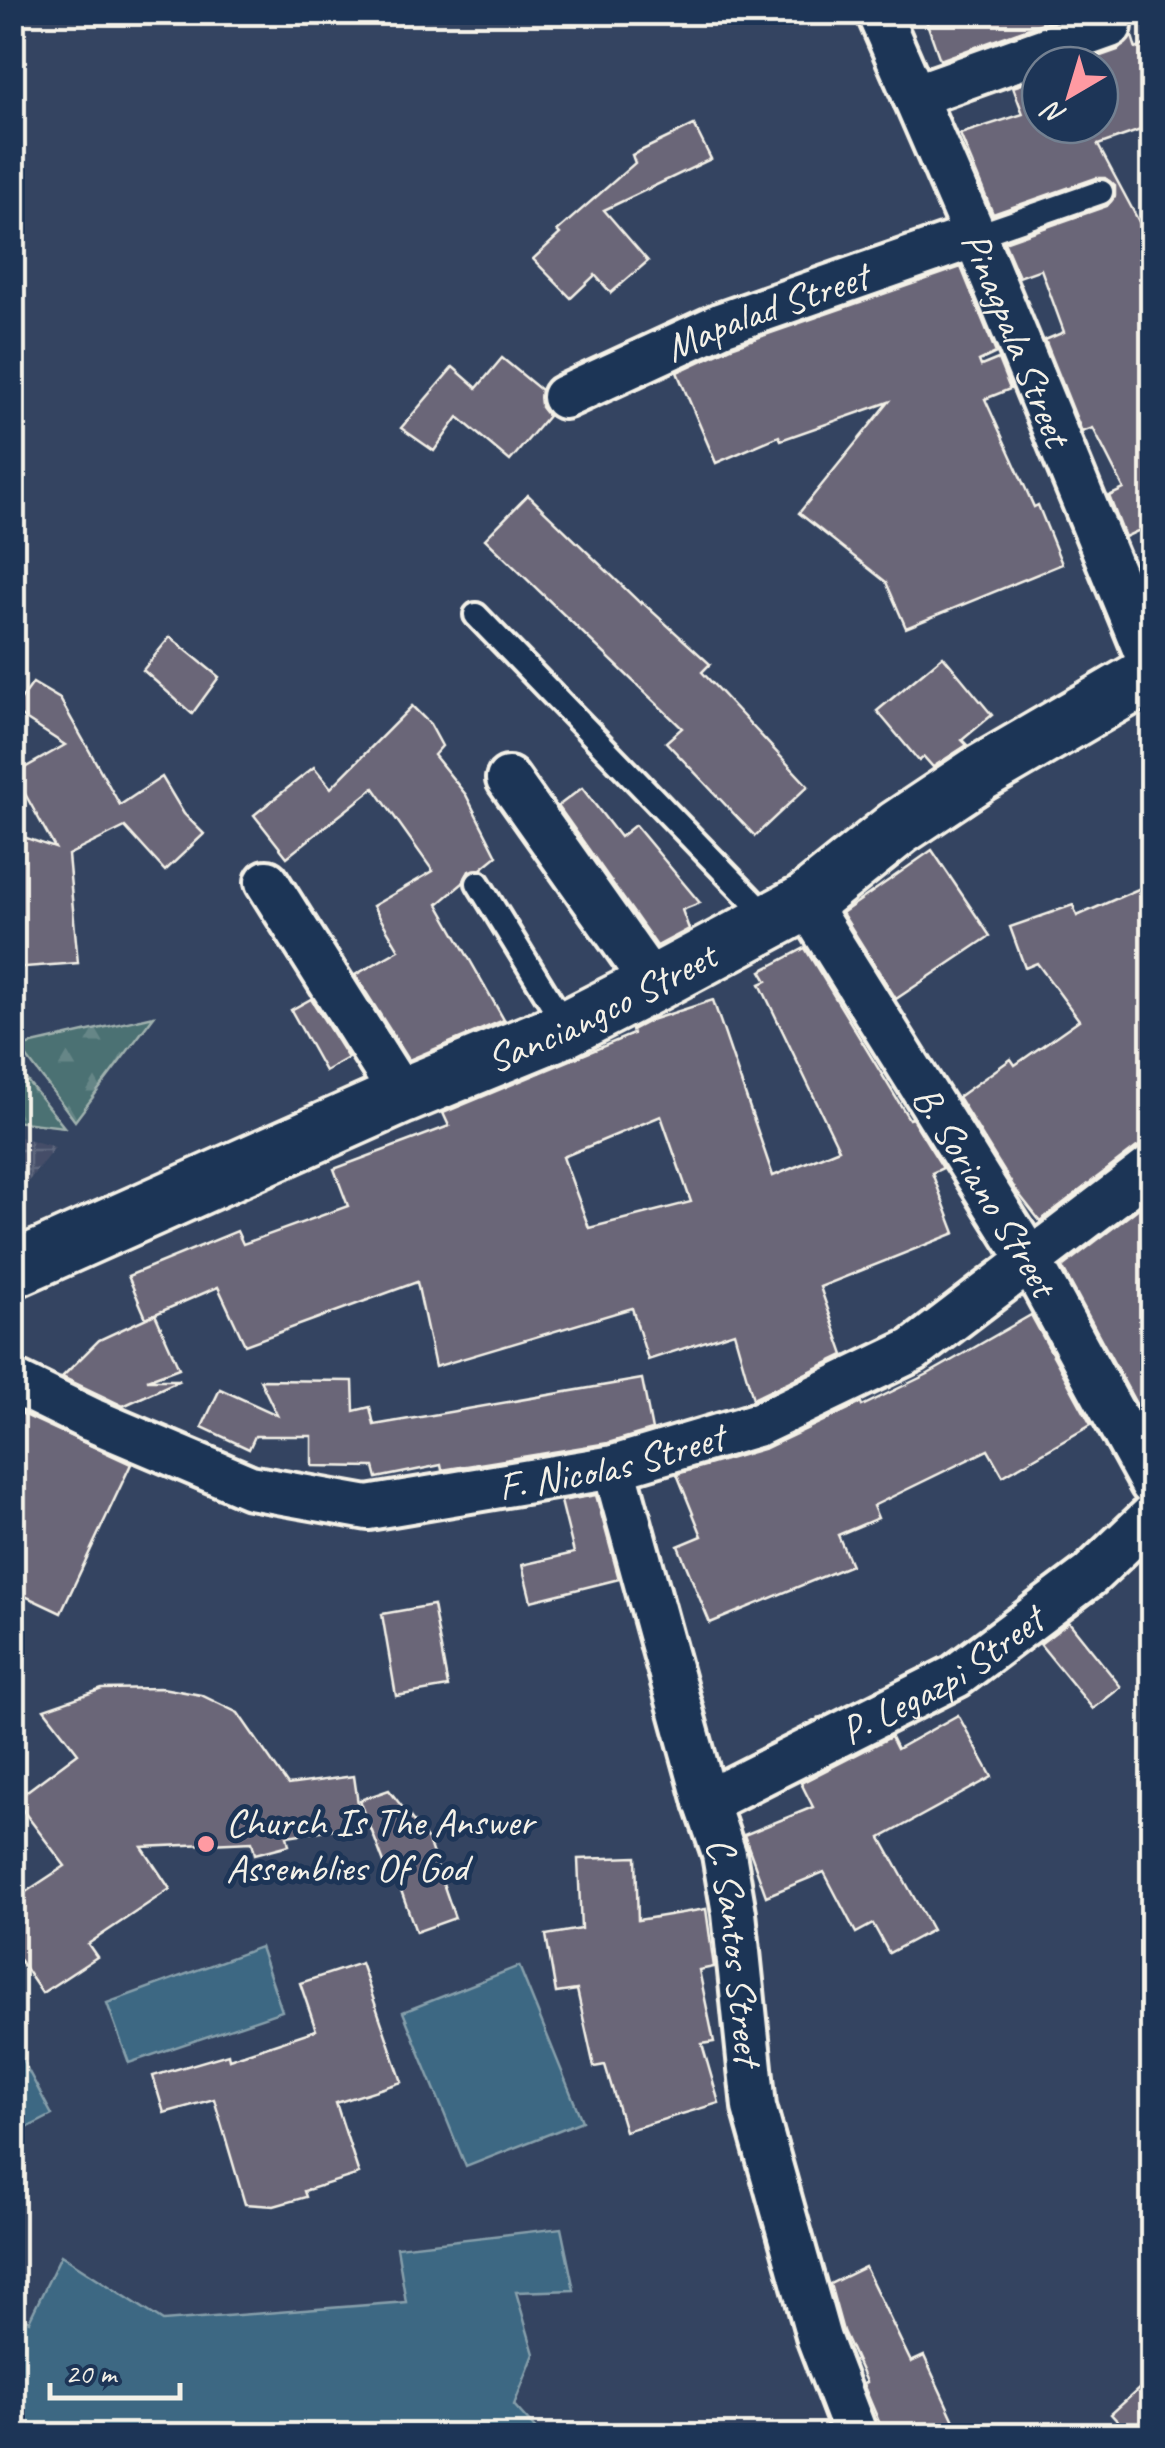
<svg xmlns="http://www.w3.org/2000/svg" width="1165" height="2448" font-family="Caveat,sans-serif">
  <defs>
    <pattern id="industrial-grid" width="8" height="8" patternUnits="userSpaceOnUse" patternTransform="scale(2.5)"><rect width="8" height="8" fill="#444e68"/><path d="M0 4h8M4 0v8" fill="none" stroke="#60687e"/></pattern>
    <pattern id="forest-firs" width="22" height="20" patternUnits="userSpaceOnUse" patternTransform="scale(2.5)"><rect width="22" height="20" fill="#4c7173"/><path d="M5 1l3.5 6h-7zM16 11l3.5 6h-7z" fill="#668687"/></pattern>
  </defs>
  <rect width="100%" height="100%" fill="#344461"/>
  <filter id="ink" filterUnits="userSpaceOnUse"><feTurbulence type="fractalNoise" baseFrequency=".01" numOctaves="2"/><feDisplacementMap in="SourceGraphic" scale="20" xChannelSelector="R" yChannelSelector="G"/><feConvolveMatrix kernelMatrix="1 2 1 2 8 2 1 2 1" color-interpolation-filters="sRGB"/></filter>
  <g filter="url(#ink)">
    <path fill="url(#industrial-grid)" d="M13 1135 55 1147 13 1201 12 1135Z"/>
    <g fill="url(#forest-firs)" stroke="#a0b1ae" stroke-width="2.5">
      <path d="M154 1016 75 1121 19 1047Z"/>
      <path d="M12 1063H13L64 1127 13 1121Z"/>
    </g>
    <g fill="#3d6883" stroke="#869fab" stroke-width="2.5">
      <path d="M260 1947 282 2011 129 2063 107 2003Z"/>
      <path d="M519 1966 582 2121 466 2167 403 2012Z"/>
      <path d="M13 2042 52 2115 13 2135H12Z"/>
      <path d="M561 2228 574 2290 516 2292 534 2354 514 2405 541 2435H13V2311L29 2321 61 2255 163 2321 406 2302 397 2247Z"/>
    </g>
    <g fill="#6b6678" stroke="#f4f1e8" stroke-width="2.5" fill-rule="evenodd">
      <path d="M923 12H1073L940 60Z"/>
      <path d="M1132 36 1136 49 1152 41V126L1098 145 1152 246V546L1144 528 1125 537 1109 496 1124 489 1093 428 1082 432 1045 340 1064 332 1041 269 1019 277 1004 242 1107 206 1115 196V186L1105 178H1096L993 214 960 134 1023 114 1013 87 1040 78V125H1100V65H1075L1118 50Z"/>
      <path d="M694 125 711 159 604 210 648 261 611 293 595 275 571 298 533 259 560 234 557 231 635 163 632 155Z"/>
      <path d="M961 267 996 353 979 361 981 366 998 359 1010 389 985 399 1034 507 1038 505 1062 564 906 628 886 582 799 513 889 402 781 440 779 436 716 463 677 372 731 347Z"/>
      <path d="M502 358 541 390V407L548 416 510 461 458 417 434 451 401 428 453 367 477 388Z"/>
      <path d="M528 495 641 604 642 602 710 664 702 672 808 786 755 836 666 742 682 728 485 539Z"/>
      <path d="M170 637 219 677 192 714 143 670Z"/>
      <path d="M943 656 992 715 962 740 967 745 933 767 924 757 919 761 877 711Z"/>
      <path d="M33 683 60 699 120 805 162 777 184 814 204 834 165 871 125 827 68 855 78 963 12 968V833L55 848 14 774 65 745 13 711Z"/>
      <path d="M412 706 430 724 442 746 434 755 466 795 497 856 481 869 469 871 463 883 438 904 504 1020 409 1060 355 975 399 950 373 906 433 871 374 788 287 857 254 815 314 767 331 788Z"/>
      <path d="M582 788 620 837 635 825 700 903 682 910 689 929 657 946 558 806Z"/>
      <path d="M932 850 990 936 896 999 842 913Z"/>
      <path d="M1152 883V1143L1137 1147 1040 1221 1015 1189 958 1097 1011 1059 1015 1065 1079 1020 1037 963 1025 968 1010 927 1073 905 1077 916Z"/>
      <path d="M805 948 909 1119 912 1118 943 1168 932 1173 955 1233 820 1287 844 1355 753 1399 734 1332 648 1360 632 1308 435 1367 417 1282 245 1345 218 1287 146 1318 128 1276 237 1231 243 1244 348 1206 334 1169 449 1126 443 1113 633 1034 632 1030 651 1020 713 1000 773 1176 839 1149 760 984 767 981 761 971ZM661 1116 691 1202 589 1228 563 1157Z"/>
      <path d="M311 999 348 1058 325 1071 291 1010Z"/>
      <path d="M1152 1198V1433L1062 1267Z"/>
      <path d="M155 1314 179 1368 147 1380H180L123 1406 62 1377 99 1340Z"/>
      <path d="M1031 1315 1091 1425 1003 1476 988 1450 873 1506 878 1518 838 1535 851 1565 710 1623 678 1546 702 1536 677 1474 766 1448 861 1403 862 1406 928 1374Z"/>
      <path d="M642 1379 652 1430 608 1443 442 1470 441 1465 377 1478 374 1467 312 1466V1436H255L249 1449 202 1427 220 1389 277 1415 260 1380 353 1381 354 1411 370 1407 374 1425Z"/>
      <path d="M12 1409 131 1464 61 1613 12 1590Z"/>
      <path d="M596 1495 619 1579 531 1601 522 1565 574 1553 561 1501Z"/>
      <path d="M433 1605 448 1687 396 1696 382 1614Z"/>
      <path d="M1069 1622 1121 1687 1093 1709 1040 1644Z"/>
      <path d="M162 1688 201 1695 238 1713 288 1785 354 1776 361 1825 287 1836 289 1845 255 1854 252 1842 142 1847 170 1889 88 1944 97 1957 42 1993 12 1949V1901L65 1866 15 1800 78 1753 44 1709 102 1689Z"/>
      <path d="M958 1715 992 1777 881 1838 932 1930 889 1953 873 1924 856 1933 824 1872 766 1896 744 1835 813 1807 801 1783 891 1737 897 1749Z"/>
      <path d="M389 1790 428 1840 455 1918 416 1932 393 1868 387 1871 360 1800Z"/>
      <path d="M636 1857 638 1920 706 1909 714 1967 699 1970 714 2042 702 2044 719 2103 625 2131 605 2065 594 2067 577 1990 556 1993 546 1935 581 1929 578 1859Z"/>
      <path d="M361 1963 402 2082 336 2103 359 2174 304 2191 306 2197 274 2206 245 2204 214 2099 164 2113 153 2076 228 2054 229 2059 316 2030 300 1983Z"/>
      <path d="M865 2267 911 2362 924 2356 961 2436H885L863 2384 866 2382 843 2331 830 2284Z"/>
      <path d="M1152 2377V2436H1131L1111 2414Z"/>
    </g>
    <g fill="none" stroke-linecap="round" stroke-linejoin="round">
      <defs>
        <g id="service">
          <path d="M975 236 1101 192"/>
          <path d="M476 615 770 919"/>
          <path d="M478 883 567 1028"/>
        </g>
        <g id="minor">
          <path id="s1" d="M878 12 975 236 1152 668"/>
          <path d="M914 96 1110 26"/>
          <path id="s2" d="M564 397 722 324 975 236"/>
          <path d="M508 779 653 984"/>
          <path d="M267 882 402 1096"/>
          <path id="s3" d="M806 902 1029 1259 1152 1484"/>
          <path id="s4" d="M12 1381 92 1420 250 1487 368 1508 614 1467 759 1424 913 1350 1152 1167"/>
          <path id="s5" d="M614 1467 706 1802 724 1854 734 1913 754 2107 819 2339 856 2436"/>
          <path id="s6" d="M706 1802 956 1676 1090 1575 1152 1516"/>
        </g>
        <g id="secondary">
          <path id="s7" d="M12 1270 402 1096 567 1028 653 984 806 902 898 828 979 774 1152 673"/>
        </g>
      </defs>
      <use href="#service" stroke="#f4f1e8" stroke-width="30"/>
      <use href="#minor" stroke="#f4f1e8" stroke-width="50"/>
      <use href="#secondary" stroke="#f4f1e8" stroke-width="62"/>
      <use href="#service" stroke="#1d3557" stroke-width="22"/>
      <use href="#minor" stroke="#1d3557" stroke-width="42"/>
      <use href="#secondary" stroke="#1d3557" stroke-width="55"/>
    </g>
  </g>
  <circle fill="#ff9aa2" stroke="#1d3557" stroke-width="4" cx="206" cy="1844" r="10"/>
  <g text-anchor="middle" stroke-width="10" stroke-linejoin="round" paint-order="stroke">
    <g font-size="40" fill="#f4f1e8" stroke="#1d3557">
      <text dy="14" stroke="none"><textPath href="#s2" startOffset="220">Mapalad Street</textPath></text>
      <text dy="14" stroke="none"><textPath href="#s1" startOffset="355">Pinagpala Street</textPath></text>
      <text dy="14" stroke="none"><textPath href="#s7" startOffset="645">Sanciangco Street</textPath></text>
      <text dy="14" stroke="none"><textPath href="#s3" startOffset="340">B. Soriano Street</textPath></text>
      <text dy="14" stroke="none"><textPath href="#s4" startOffset="628">F. Nicolas Street</textPath></text>
      <text dy="14" stroke="none"><textPath href="#s6" startOffset="268">P. Legazpi Street</textPath></text>
      <text dy="14" stroke="none"><textPath href="#s5" startOffset="500">C. Santos Street</textPath></text>
    </g>
    <g font-size="40" fill="#f4f1e8" stroke="#1d3557" text-anchor="start">
      <text x="226" y="1835">Church Is The Answer<tspan x="226" dy="46">Assemblies Of God</tspan></text>
    </g>
  </g>
  <rect width="1165" height="2448" fill="none" stroke="#1d3557" stroke-width="50"/>
  <rect x="25" y="25" width="1115" height="2398" fill="none" stroke="#f4f1e8" stroke-width="4" filter="url(#ink)"/>
  <g transform="translate(1070 95) rotate(218)"><circle r="48" fill="#1d3557" stroke="#738091" stroke-width="2.5"/>
  <path d="M0-8L18 38L0 25L-18 38Z" fill="#ff9aa2"/>
  <text y="-15" font-size="28" font-weight="bold" text-anchor="middle" fill="#f4f1e8">N</text>
  </g>
  <path d="M50 2383v15h130v-15" fill="none" stroke="#f4f1e8" stroke-width="5"/>
  <text x="65" y="2383" font-size="30" fill="#f4f1e8" stroke="#1d3557" stroke-width="8" paint-order="stroke">20 m</text>
</svg>
